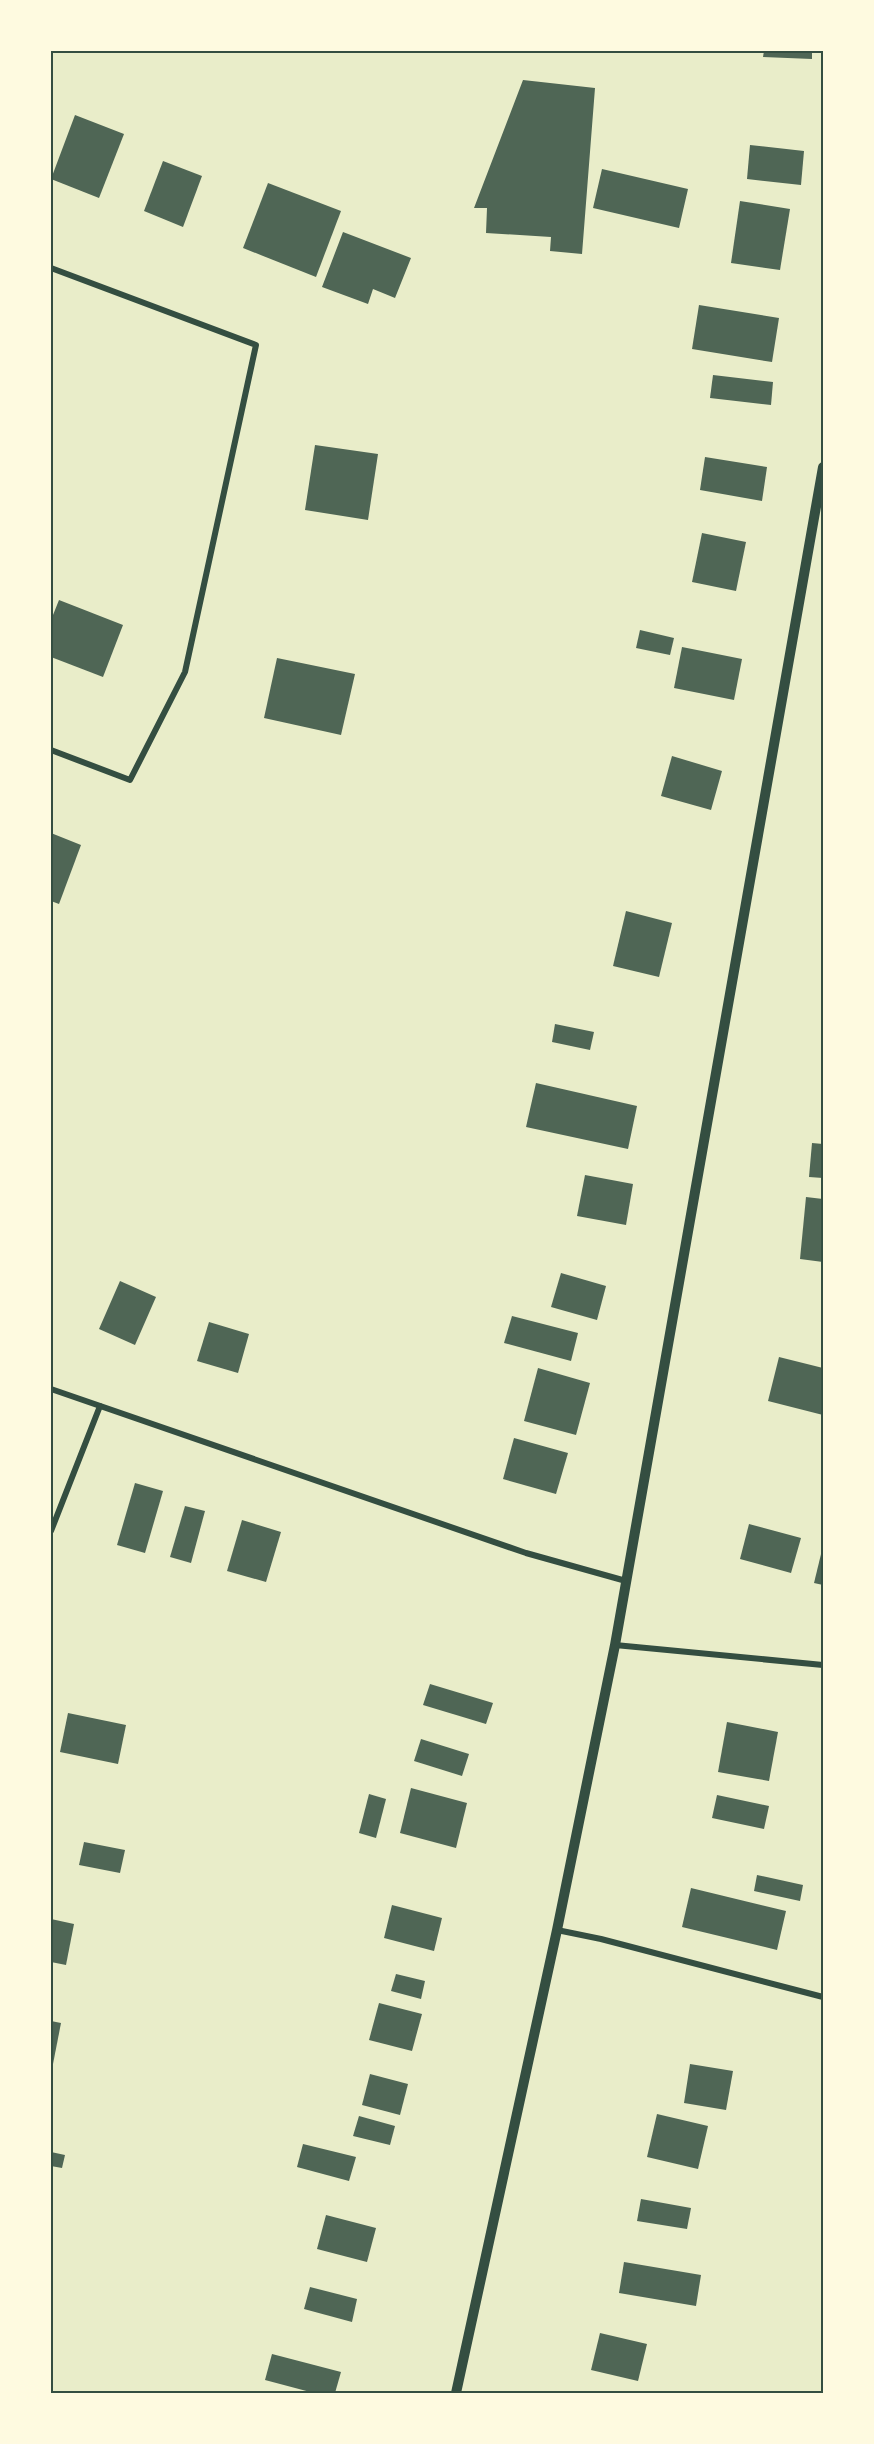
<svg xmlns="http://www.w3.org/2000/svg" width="874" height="2444" font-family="Rubik,sans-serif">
  <rect width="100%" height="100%" fill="#e9edc9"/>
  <g fill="#4f6655">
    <path d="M764 51H812V59L763 57Z"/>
    <path d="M523 80 595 88 582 254 550 251 551 237 486 233 487 208H474Z"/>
    <path d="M75 115 124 134 99 198 51 179Z"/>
    <path d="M750 145 804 151 801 185 747 179Z"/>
    <path d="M163 161 202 176 183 227 144 211Z"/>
    <path d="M602 169 688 189 679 228 593 208Z"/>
    <path d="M268 183 341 211 316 277 243 248Z"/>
    <path d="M740 201 790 209 780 270 731 263Z"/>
    <path d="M343 232 411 258 395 298 373 289 368 304 322 287Z"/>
    <path d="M699 305 779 318 772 362 692 349Z"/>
    <path d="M713 375 773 382 771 405 710 398Z"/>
    <path d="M315 445 378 454 368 520 305 510Z"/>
    <path d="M705 457 767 467 762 501 700 490Z"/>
    <path d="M702 533 746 542 736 591 692 582Z"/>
    <path d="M59 600 123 625 103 677 51 657V620Z"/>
    <path d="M640 630 674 638 670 655 636 648Z"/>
    <path d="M682 647 742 659 734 700 674 688Z"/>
    <path d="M277 658 355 674 341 735 264 718Z"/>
    <path d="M672 756 722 771 711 810 661 796Z"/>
    <path d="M51 833 81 845 59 904 51 901Z"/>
    <path d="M626 911 672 923 659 977 613 966Z"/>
    <path d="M555 1024 594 1032 590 1050 552 1042Z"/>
    <path d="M536 1083 637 1106 628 1149 526 1127Z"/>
    <path d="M812 1143 823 1144V1178L809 1177Z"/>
    <path d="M585 1175 633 1184 626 1225 577 1216Z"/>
    <path d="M806 1197 823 1199V1262L800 1259Z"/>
    <path d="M561 1273 606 1286 597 1320 551 1307Z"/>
    <path d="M120 1281 156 1297 135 1345 99 1329Z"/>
    <path d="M512 1316 578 1333 571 1361 504 1343Z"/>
    <path d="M209 1322 249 1334 238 1373 197 1361Z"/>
    <path d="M779 1357 823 1368V1415L768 1401Z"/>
    <path d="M538 1368 590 1383 576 1435 524 1421Z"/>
    <path d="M514 1438 568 1453 556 1494 503 1479Z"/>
    <path d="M135 1483 163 1491 145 1553 117 1545Z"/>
    <path d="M185 1506 205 1511 191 1563 170 1557Z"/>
    <path d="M242 1520 281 1532 266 1582 227 1571Z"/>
    <path d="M749 1524 801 1538 791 1573 740 1559Z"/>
    <path d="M822 1550H823V1585L814 1583Z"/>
    <path d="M430 1684 493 1703 486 1724 423 1705Z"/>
    <path d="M68 1713 126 1725 118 1764 60 1752Z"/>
    <path d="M727 1722 778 1732 769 1781 718 1772Z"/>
    <path d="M421 1739 469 1754 462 1776 414 1761Z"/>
    <path d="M411 1788 467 1803 456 1848 400 1833Z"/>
    <path d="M369 1794 386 1799 376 1838 359 1833Z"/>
    <path d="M717 1795 769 1806 764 1829 712 1818Z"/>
    <path d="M84 1842 125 1850 120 1873 79 1865Z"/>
    <path d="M757 1875 803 1885 800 1901 754 1891Z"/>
    <path d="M691 1888 786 1911 777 1950 682 1927Z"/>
    <path d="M392 1905 442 1918 434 1951 384 1938Z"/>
    <path d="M51 1919 74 1924 66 1965 51 1962Z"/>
    <path d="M396 1974 425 1981 421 1999 391 1991Z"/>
    <path d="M379 2003 422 2014 412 2051 369 2040Z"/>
    <path d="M51 2021 61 2023 53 2064H51Z"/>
    <path d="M690 2064 733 2071 726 2110 684 2103Z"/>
    <path d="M370 2074 408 2084 400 2115 362 2105Z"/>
    <path d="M657 2114 708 2126 698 2169 647 2157Z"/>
    <path d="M359 2116 395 2126 390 2145 353 2136Z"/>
    <path d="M303 2144 356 2157 349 2181 297 2167Z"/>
    <path d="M51 2152 65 2155 62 2168 51 2166Z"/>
    <path d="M641 2199 691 2208 687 2229 637 2221Z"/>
    <path d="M326 2215 376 2228 367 2262 317 2249Z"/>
    <path d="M624 2262 701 2275 696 2306 619 2293Z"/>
    <path d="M310 2287 357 2299 352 2322 304 2309Z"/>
    <path d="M600 2333 647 2344 638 2381 591 2370Z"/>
    <path d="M272 2354 341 2372 335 2393H314L265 2380Z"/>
  </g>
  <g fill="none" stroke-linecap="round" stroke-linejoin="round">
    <g stroke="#344e41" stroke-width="6">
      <path d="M51 268 256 345 185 672 130 780 51 750"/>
      <path d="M51 1389 526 1553 626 1581"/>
      <path d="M51 1531 100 1406"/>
      <path d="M615 1645 823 1665"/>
      <path d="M557 1930 601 1939 823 1997"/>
    </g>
    <path stroke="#344e41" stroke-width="10" d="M456 2393 557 1930 615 1645 823 467"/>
  </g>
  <rect width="874" height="2444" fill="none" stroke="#fefae0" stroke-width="105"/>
  <rect x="52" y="52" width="770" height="2340" fill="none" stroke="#344e41" stroke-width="2"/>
</svg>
